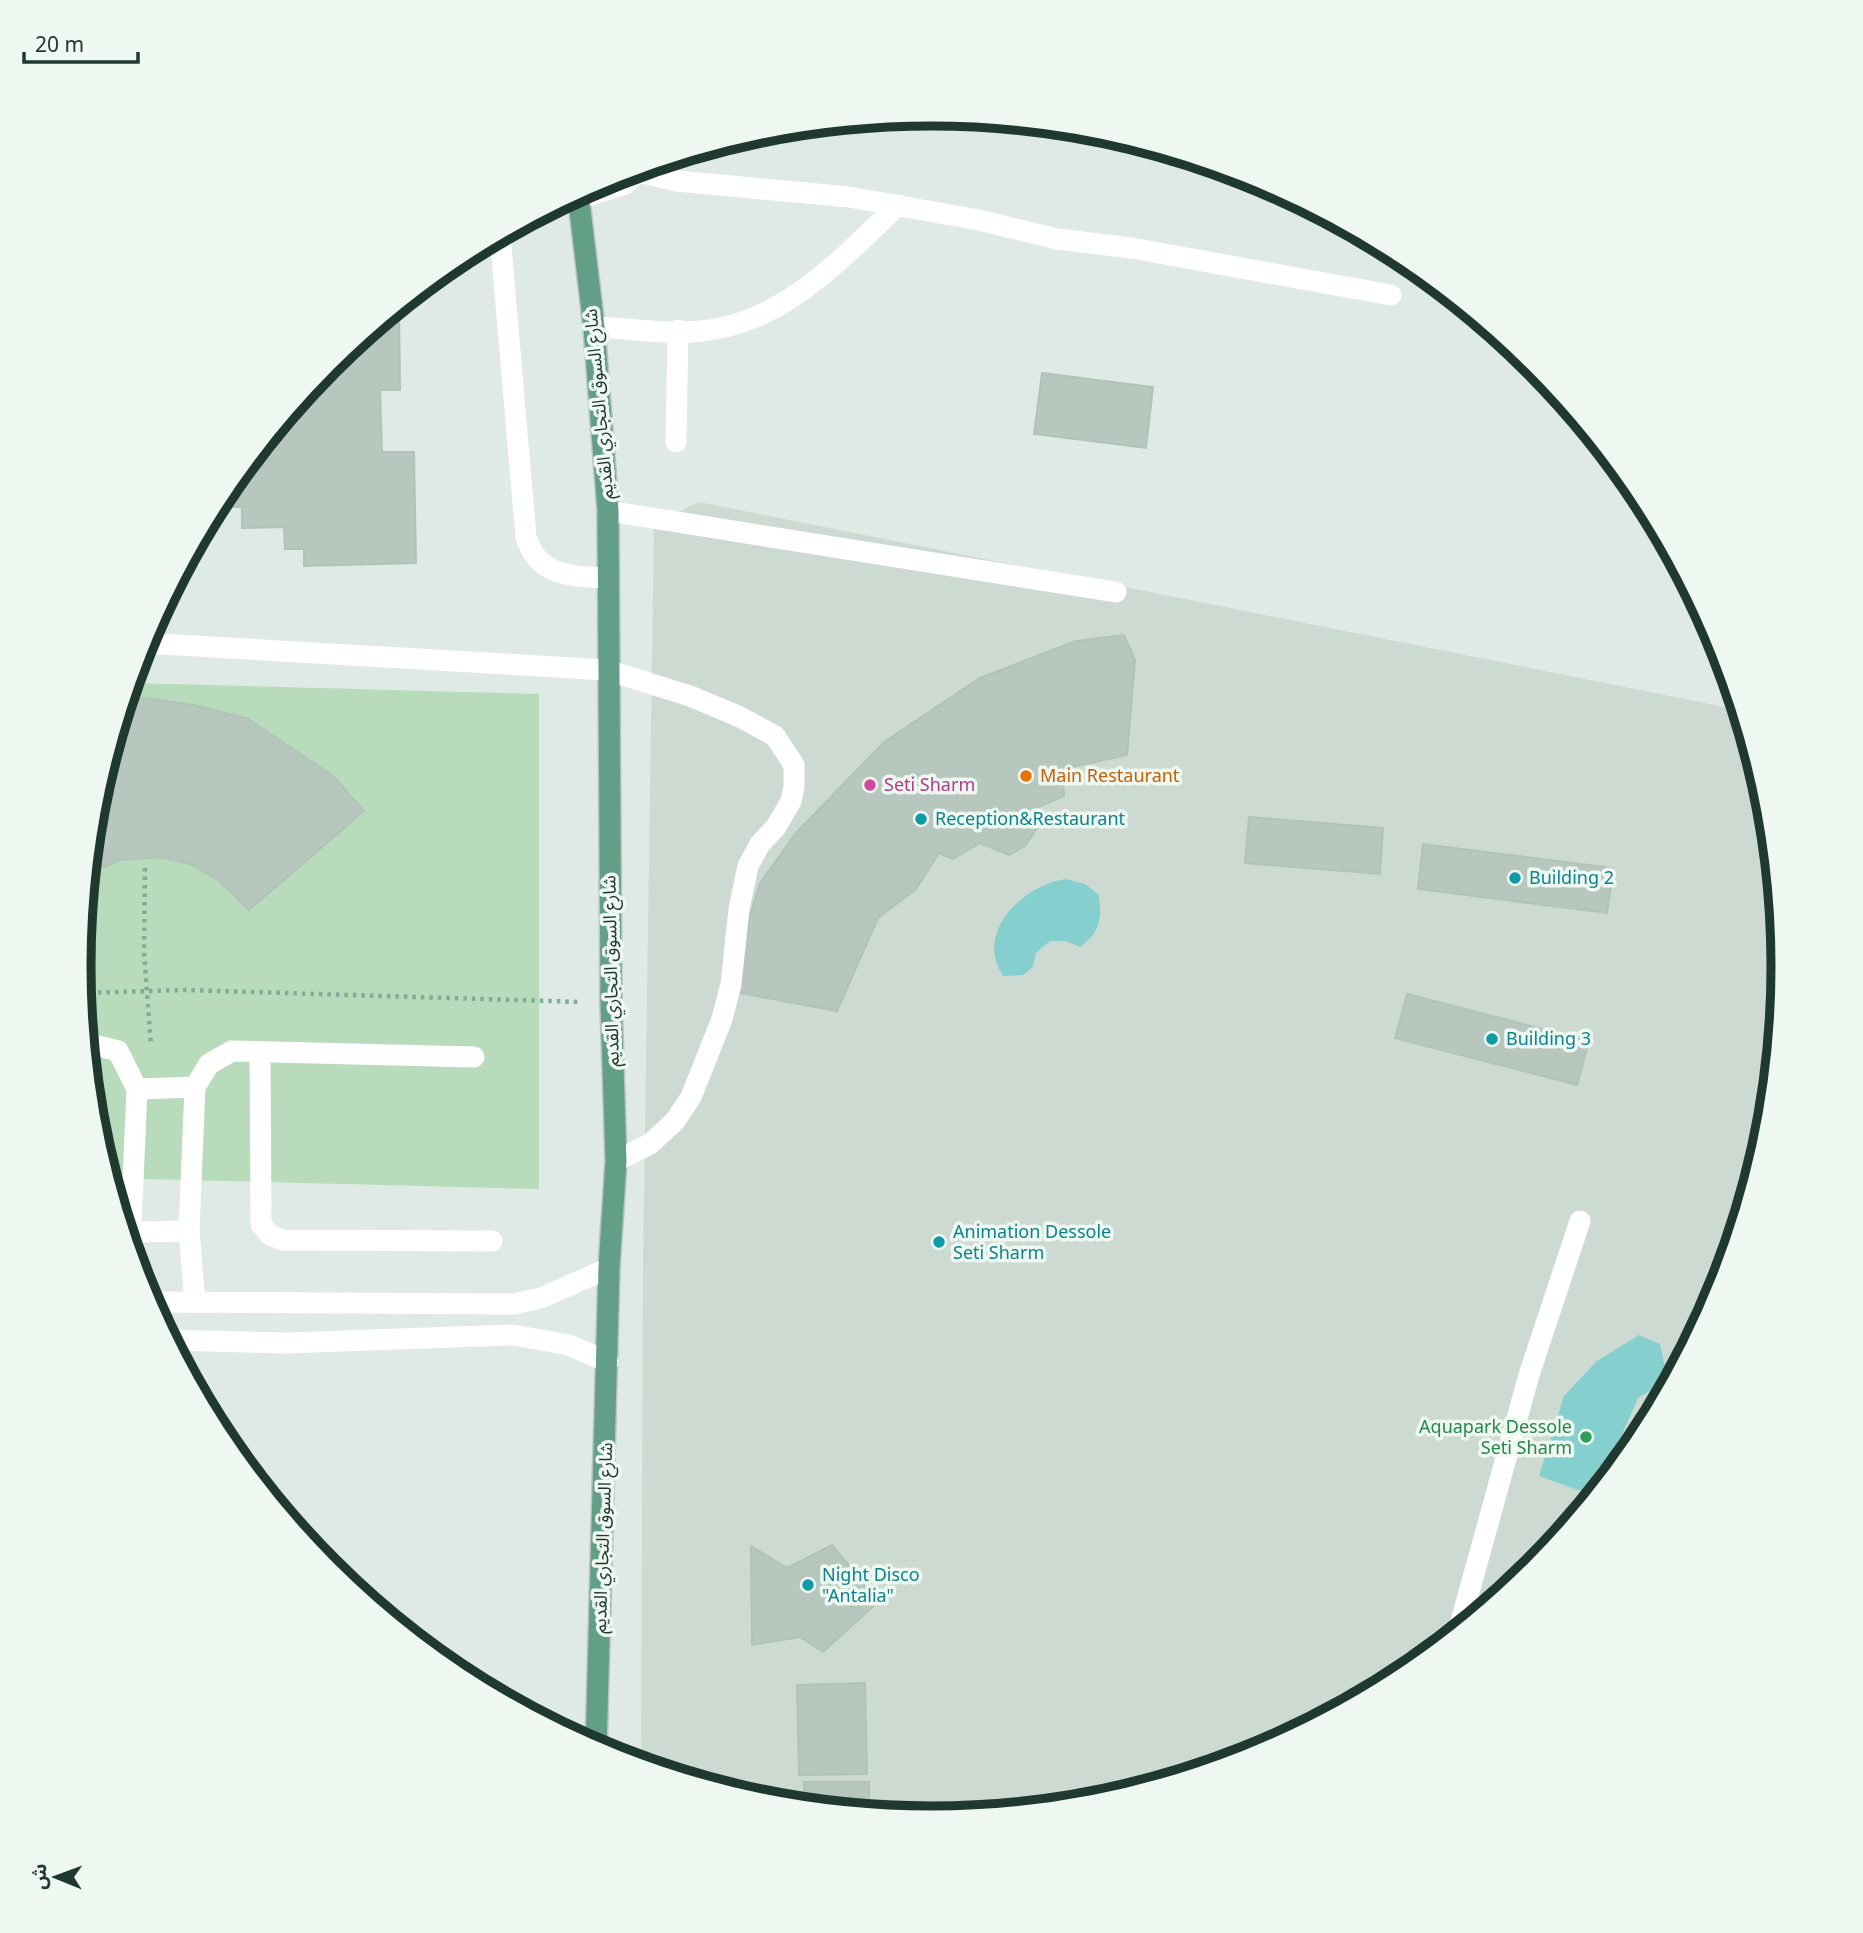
<svg xmlns="http://www.w3.org/2000/svg" width="1863" height="1933" font-family="'Noto Sans','Noto Sans Arabic',sans-serif">
  <rect width="100%" height="100%" fill="#deeae3"/>
  <path fill="#cddad2" d="M699 502 1740 710 1768 801 1784 967 1768 1133 1719 1293 1640 1441 1534 1570 1405 1676 1257 1754 1097 1803 931 1819 765 1803 641 1765 643 1265 654 523Z"/>
  <path fill="#b7dbbb" d="M131 683 539 694V1189L109 1178 95 1132 79 966 95 800Z"/>
  <g fill="#86cfcf">
    <path d="M1066 879 1085 884 1099 895C1102 920 1100 932 1080 947L1065 941H1050L1036 953 1033 967 1023 975 1003 976C974 932 1023 885 1066 879Z"/>
    <path d="M1639 1335 1660 1344 1668 1380 1638 1398 1595 1496 1539 1476 1564 1396 1597 1361Z"/>
  </g>
  <g fill="#b7c7be" stroke="#b1c3b9" stroke-width="2">
    <path d="M399 306 400 390H380L382 452H414L416 563 304 566V549H285L284 527 242 528V507H220L219 499 329 363Z"/>
    <path d="M1042 373 1153 387 1146 448 1034 434Z"/>
    <path d="M1124 635 1135 660 1127 755 1062 769 1064 796 1031 810 1037 828 1025 846 1009 855 980 843 953 859 939 853 916 889 878 918 837 1011 740 993 737 958 760 883 796 833 884 742 980 678 1076 641Z"/>
    <path d="M145 698 194 705 248 719 333 776 364 811 249 910 218 880 190 864 159 857 120 860 88 874 95 800 126 700Z"/>
    <path d="M1249 817 1383 828 1380 874 1245 863Z"/>
    <path d="M1423 844 1613 868 1607 913 1418 889Z"/>
    <path d="M1407 994 1589 1041 1577 1085 1395 1038Z"/>
    <path d="M832 1545 878 1602 823 1652 800 1637 752 1645 751 1546 787 1568Z"/>
    <path d="M865 1683 867 1774 799 1775 797 1685Z"/>
    <path d="M804 1782H869V1813L804 1807Z"/>
  </g>
  <g fill="none" stroke-linecap="round" stroke-linejoin="round">
    <defs>
      <path id="major" d="M578 193 594 327 608 511 611 1002 616 1161 609 1268 596 1750"/>
    </defs>
    <use href="#major" stroke="#bcc4c0" stroke-width="24"/>
    <g stroke="#7fad97" stroke-width="4.5" stroke-dasharray="3.5 5" stroke-linecap="butt">
      <path d="M145 868 144 953 151 1045"/>
      <path d="M81 993 186 990 581 1002"/>
    </g>
    <g stroke="#fff" stroke-width="21">
      <path d="M639 172 677 181 849 197 979 220 1057 239 1131 248 1391 295"/>
      <path d="M548 209 625 184 643 167"/>
      <path d="M500 235 526 537C538 577 571 576 607 578"/>
      <path d="M594 327C629 328 667 335 702 331 784 323 842 258 898 205"/>
      <path d="M676 442 678 330"/>
      <path d="M608 511 1116 592"/>
      <path d="M143 643 607 670 690 696 740 717 775 736 794 765V787L791 801 776 827 760 844 748 866 739 909 731 984 722 1019 691 1097 675 1121 650 1144 616 1161"/>
      <path d="M86 1043 118 1051 137 1089 130 1248"/>
      <path d="M260 1052 261 1224 270 1235 283 1240 492 1241"/>
      <path d="M137 1089 195 1087"/>
      <path d="M132 1232 189 1231"/>
      <path d="M149 1302 514 1304 541 1298 609 1268"/>
      <path d="M195 1302 189 1231 195 1087 209 1064 232 1051 474 1057"/>
      <path d="M169 1340 287 1343 513 1335 569 1345 608 1362"/>
      <path d="M1458 1632 1529 1375 1580 1221"/>
    </g>
    <use href="#major" stroke="#639f86" stroke-width="21"/>
  </g>
  <circle fill="#e8710a" stroke="#eff7f1" stroke-width="2.5" cx="1026" cy="776" r="7"/>
  <circle fill="#d1479c" stroke="#eff7f1" stroke-width="2.5" cx="870" cy="785" r="7"/>
  <g fill="#0f9aa8" stroke="#eff7f1" stroke-width="2.5">
    <circle cx="921" cy="819" r="7"/>
    <circle cx="1515" cy="878" r="7"/>
    <circle cx="1492" cy="1039" r="7"/>
    <circle cx="939" cy="1242" r="7"/>
    <circle cx="808" cy="1585" r="7"/>
  </g>
  <circle fill="#2e9e5b" stroke="#eff7f1" stroke-width="2.5" cx="1586" cy="1437" r="7"/>
  <g text-anchor="middle" stroke-width="7" stroke-linejoin="round" paint-order="stroke">
    <g font-size="18" fill="#20392e" stroke="#eff7f1">
      <text transform="translate(599 404) rotate(-95)" y="6">شارع السوق التجاري القديم</text>
      <text transform="translate(611 971) rotate(-91)" y="6">شارع السوق التجاري القديم</text>
      <text transform="translate(603 1538) rotate(-88)" y="6">شارع السوق التجاري القديم</text>
    </g>
    <g font-size="18" fill="#c56008" stroke="#eff7f1" text-anchor="start">
      <text x="1040" y="782">Main Restaurant</text>
    </g>
    <g font-size="18" fill="#b23c85" stroke="#eff7f1" text-anchor="start">
      <text x="884" y="791">Seti Sharm</text>
    </g>
    <g font-size="18" fill="#0d838f" stroke="#eff7f1" text-anchor="start">
      <text x="935" y="825">Reception&amp;Restaurant</text>
      <text x="1529" y="884">Building 2</text>
      <text x="1506" y="1045">Building 3</text>
      <text x="953" y="1238">Animation Dessole<tspan x="953" dy="21">Seti Sharm</tspan></text>
      <text x="822" y="1581">Night Disco<tspan x="822" dy="21">"Antalia"</tspan></text>
    </g>
    <g font-size="18" fill="#27864d" stroke="#eff7f1" text-anchor="end">
      <text x="1572" y="1433">Aquapark Dessole<tspan x="1572" dy="21">Seti Sharm</tspan></text>
    </g>
  </g>
  <path d="M0 0H1863V1933H0ZM91 966a840 840 0 1 1 1680 0a840 840 0 1 1-1680 0Z" fill="#eff7f1" fill-rule="evenodd"/>
  <path fill="none" stroke="#20392e" stroke-width="9" d="M91 966a840 840 0 1 1 1680 0a840 840 0 1 1-1680 0Z"/>
  <g transform="translate(56 1877) rotate(271)" stroke="#eff7f1" stroke-width="5" paint-order="stroke">
  <path d="M0-5L12 26L0 18L-12 26Z" fill="#20392e"/>
  <text y="-10" font-size="19" font-weight="bold" text-anchor="middle" fill="#20392e">ش</text>
  </g>
  <path d="M24 52v10h114v-10" fill="none" stroke="#20392e" stroke-width="3.5"/>
  <text x="35" y="52" font-size="21" fill="#20392e" stroke="#eff7f1" stroke-width="5" paint-order="stroke">20 m</text>
</svg>
